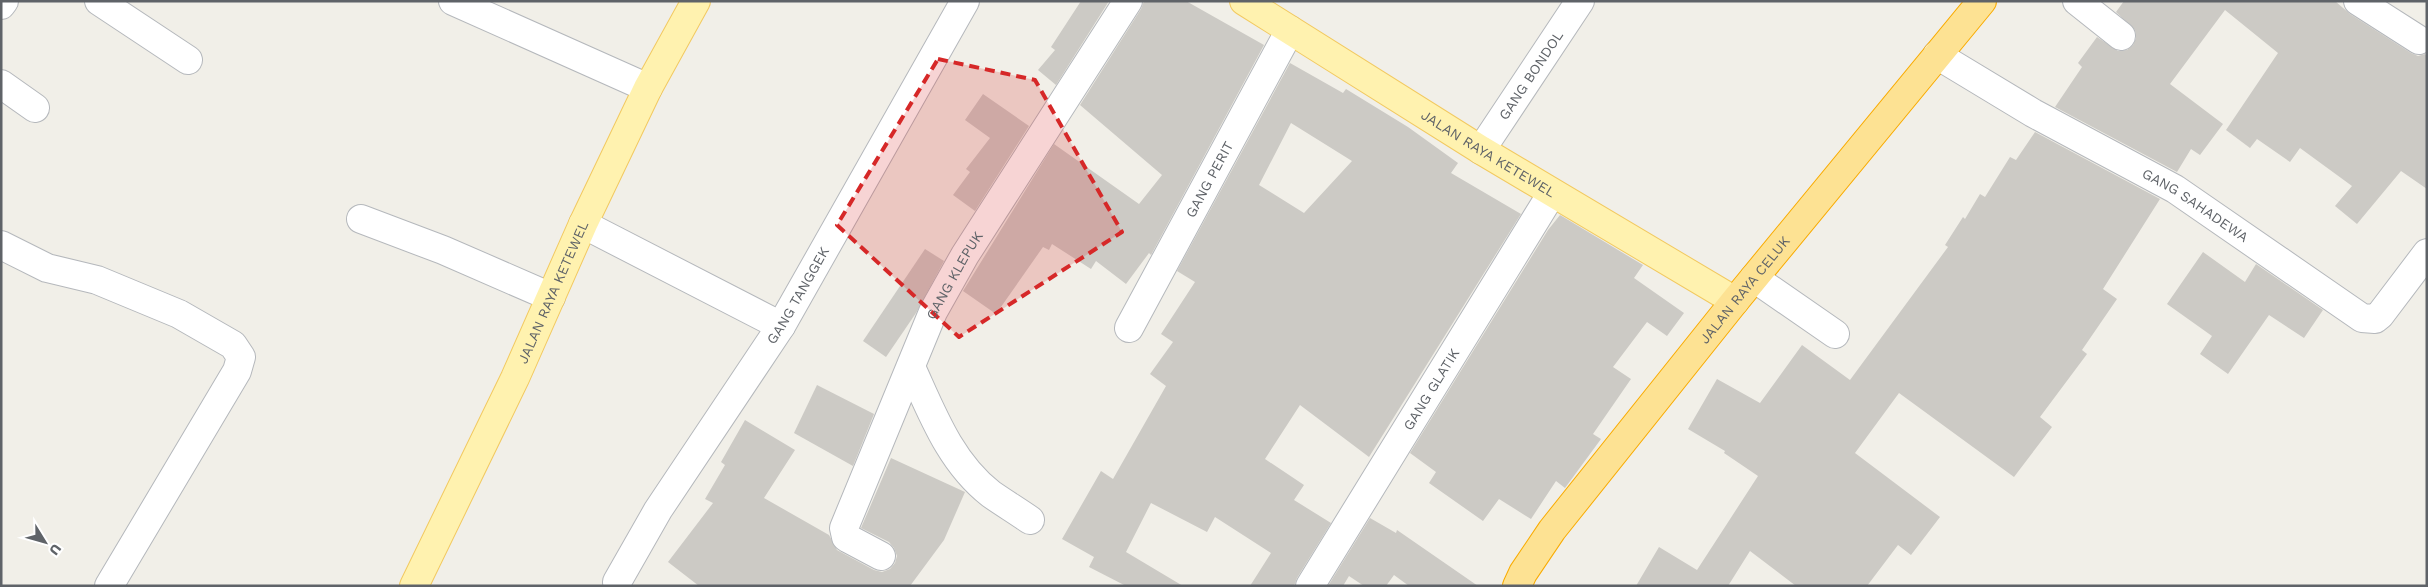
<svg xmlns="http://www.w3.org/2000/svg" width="2428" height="587" font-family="'Work Sans',sans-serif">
  <rect width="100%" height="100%" fill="#f1efe8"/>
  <g fill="#cccac5" fill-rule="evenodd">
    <path d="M1081 1H1109L1056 85 1038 70 1055 50 1051 47Z"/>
    <path d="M1144 1H1186L1264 45 1151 255 1149 253 1126 284 1096 261 1091 269 1052 244 1049 250 1043 247 996 314 963 291 1054 144 1139 204 1162 175 1080 105 1141 9Z"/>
    <path d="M2124 1H2335L2350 14 2411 53 2418 56 2425 54 2427 56V189L2401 171 2357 224 2335 206 2352 186 2300 148 2290 162 2257 139 2250 148 2226 130 2278 53 2225 10 2170 84 2223 124 2200 155 2191 149 2177 172 2055 107 2082 67 2078 63 2097 37 2118 51 2127 50 2133 45 2136 38 2135 30 2116 12Z"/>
    <path d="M1290 63 1343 93 1346 89 1408 127 1458 163 1451 173 1521 214 1369 457 1300 405 1265 459 1304 485 1294 500 1331 523 1297 578 1294 586H1250L1271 553 1215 517 1207 532 1151 503 1126 552 1183 586H1126L1089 567 1094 557 1062 539 1101 471 1113 479 1166 386 1150 374 1173 342 1161 334 1195 282 1177 271ZM1291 123 1352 161 1304 213 1259 185Z"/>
    <path d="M983 94 1029 126 975 211 953 195 970 172 966 169 990 138 965 120Z"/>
    <path d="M2035 132 2160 199 2103 289 2117 299 2082 350 2087 354 2040 417 2052 427 2014 477 1899 393 1855 453 1940 517 1911 555 1898 545 1867 586H1796L1750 551 1728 586H1636L1659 547 1697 570 1758 476 1724 453 1725 451 1688 429 1717 379 1760 403 1802 345 1850 380 1948 247 1945 245 1963 217 1965 219 1980 194 1985 197 2010 157 2016 160Z"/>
    <path d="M1560 215 1643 265 1634 278 1684 313 1667 336 1647 322 1613 367 1631 379 1593 434 1601 439 1565 488 1556 481 1531 519 1499 499 1483 521 1429 483 1436 472 1410 453 1548 230Z"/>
    <path d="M925 249 944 261 916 313 886 357 863 341Z"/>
    <path d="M2203 252 2245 282 2256 264 2323 310 2304 338 2269 315 2228 374 2200 354 2212 336 2167 304Z"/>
    <path d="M817 385 874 414 853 466 794 433Z"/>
    <path d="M745 420 795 450 764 498 829 535 837 550 874 570 882 572 890 569 895 563 897 556 894 548 889 542 861 528 891 458 965 492 944 540 910 586H699L668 562 713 503 705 499 725 465 721 462Z"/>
    <path d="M1370 518 1396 533 1397 530 1478 586H1409L1394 575 1386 586H1364L1349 576 1343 586H1328Z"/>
  </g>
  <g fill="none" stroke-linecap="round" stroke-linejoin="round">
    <defs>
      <g id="minor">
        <path d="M99 1 188 60"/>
        <path d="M453 1 648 88"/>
        <path d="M2077 1 2121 36"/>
        <path d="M2358 1 2419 40"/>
        <path d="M1 5 4 1"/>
        <path id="s1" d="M1937 55 2033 113 2175 189 2362 318 2375 319 2380 315 2427 253"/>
        <path d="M1 84 35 108"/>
        <path id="s2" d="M1481 150 1580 1"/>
        <path d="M361 219 443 250 551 297"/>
        <path d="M583 224 781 326"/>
        <path d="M1 245 47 268 97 280 179 314 233 345 241 357 237 371 109 586"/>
        <path d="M1754 278 1835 334"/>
        <path id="s3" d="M1129 328 1290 30"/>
        <path d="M911 367C932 413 950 462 991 494 1004 503 1017 511 1030 520"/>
        <path id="s4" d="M881 556 849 539 846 537 844 528 933 312 965 255 1128 1"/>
        <path id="s5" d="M617 582 658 510 781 326 965 1"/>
        <path id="s6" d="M1310 586 1552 193"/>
      </g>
      <g id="major">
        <path id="s7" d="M1244 1 1481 150 1735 301"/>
        <path id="s8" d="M414 586 515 378 583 224 648 88 696 1"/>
      </g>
      <g id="highway">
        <path id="s9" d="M1517 586 1523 573 1552 530 1735 301 1982 1"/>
      </g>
    </defs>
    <use href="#minor" stroke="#b5b8bc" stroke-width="30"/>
    <use href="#major" stroke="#f2c960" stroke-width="30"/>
    <use href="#highway" stroke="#f9ab00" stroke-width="30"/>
    <use href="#minor" stroke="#fff" stroke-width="28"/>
    <use href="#major" stroke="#fff2af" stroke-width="28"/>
    <use href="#highway" stroke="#fde293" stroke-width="28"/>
  </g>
  <path fill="#d62828" fill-opacity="0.2" stroke="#d62828" stroke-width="4" stroke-dasharray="10 6" stroke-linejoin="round" d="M938 59 1035 80 1122 232 959 337 837 225Z"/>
  <g text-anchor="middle" stroke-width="5" stroke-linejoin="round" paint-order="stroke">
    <g font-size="14" fill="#5f6368" stroke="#fff">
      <text dy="5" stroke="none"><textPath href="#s2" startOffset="90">GANG BONDOL</textPath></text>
      <text dy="5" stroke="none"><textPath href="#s7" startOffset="288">JALAN RAYA KETEWEL</textPath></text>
      <text dy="5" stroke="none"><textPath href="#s3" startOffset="169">GANG PERIT</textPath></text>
      <text dy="5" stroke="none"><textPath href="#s1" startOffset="299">GANG SAHADEWA</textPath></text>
      <text dy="5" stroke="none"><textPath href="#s4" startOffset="325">GANG KLEPUK</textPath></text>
      <text dy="5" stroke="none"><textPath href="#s9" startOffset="374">JALAN RAYA CELUK</textPath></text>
      <text dy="5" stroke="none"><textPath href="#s8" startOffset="325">JALAN RAYA KETEWEL</textPath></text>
      <text dy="5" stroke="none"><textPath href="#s5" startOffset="339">GANG TANGGEK</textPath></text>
      <text dy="5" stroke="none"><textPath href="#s6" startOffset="231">GANG GLATIK</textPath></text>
    </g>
  </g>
  <rect width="2428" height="587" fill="none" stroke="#5f6368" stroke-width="5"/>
  <g transform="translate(45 542) rotate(127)" stroke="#ffffff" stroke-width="4" paint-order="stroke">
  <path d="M0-4L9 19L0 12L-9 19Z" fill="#5f6368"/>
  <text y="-8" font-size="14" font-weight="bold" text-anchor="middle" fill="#5f6368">U</text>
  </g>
</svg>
